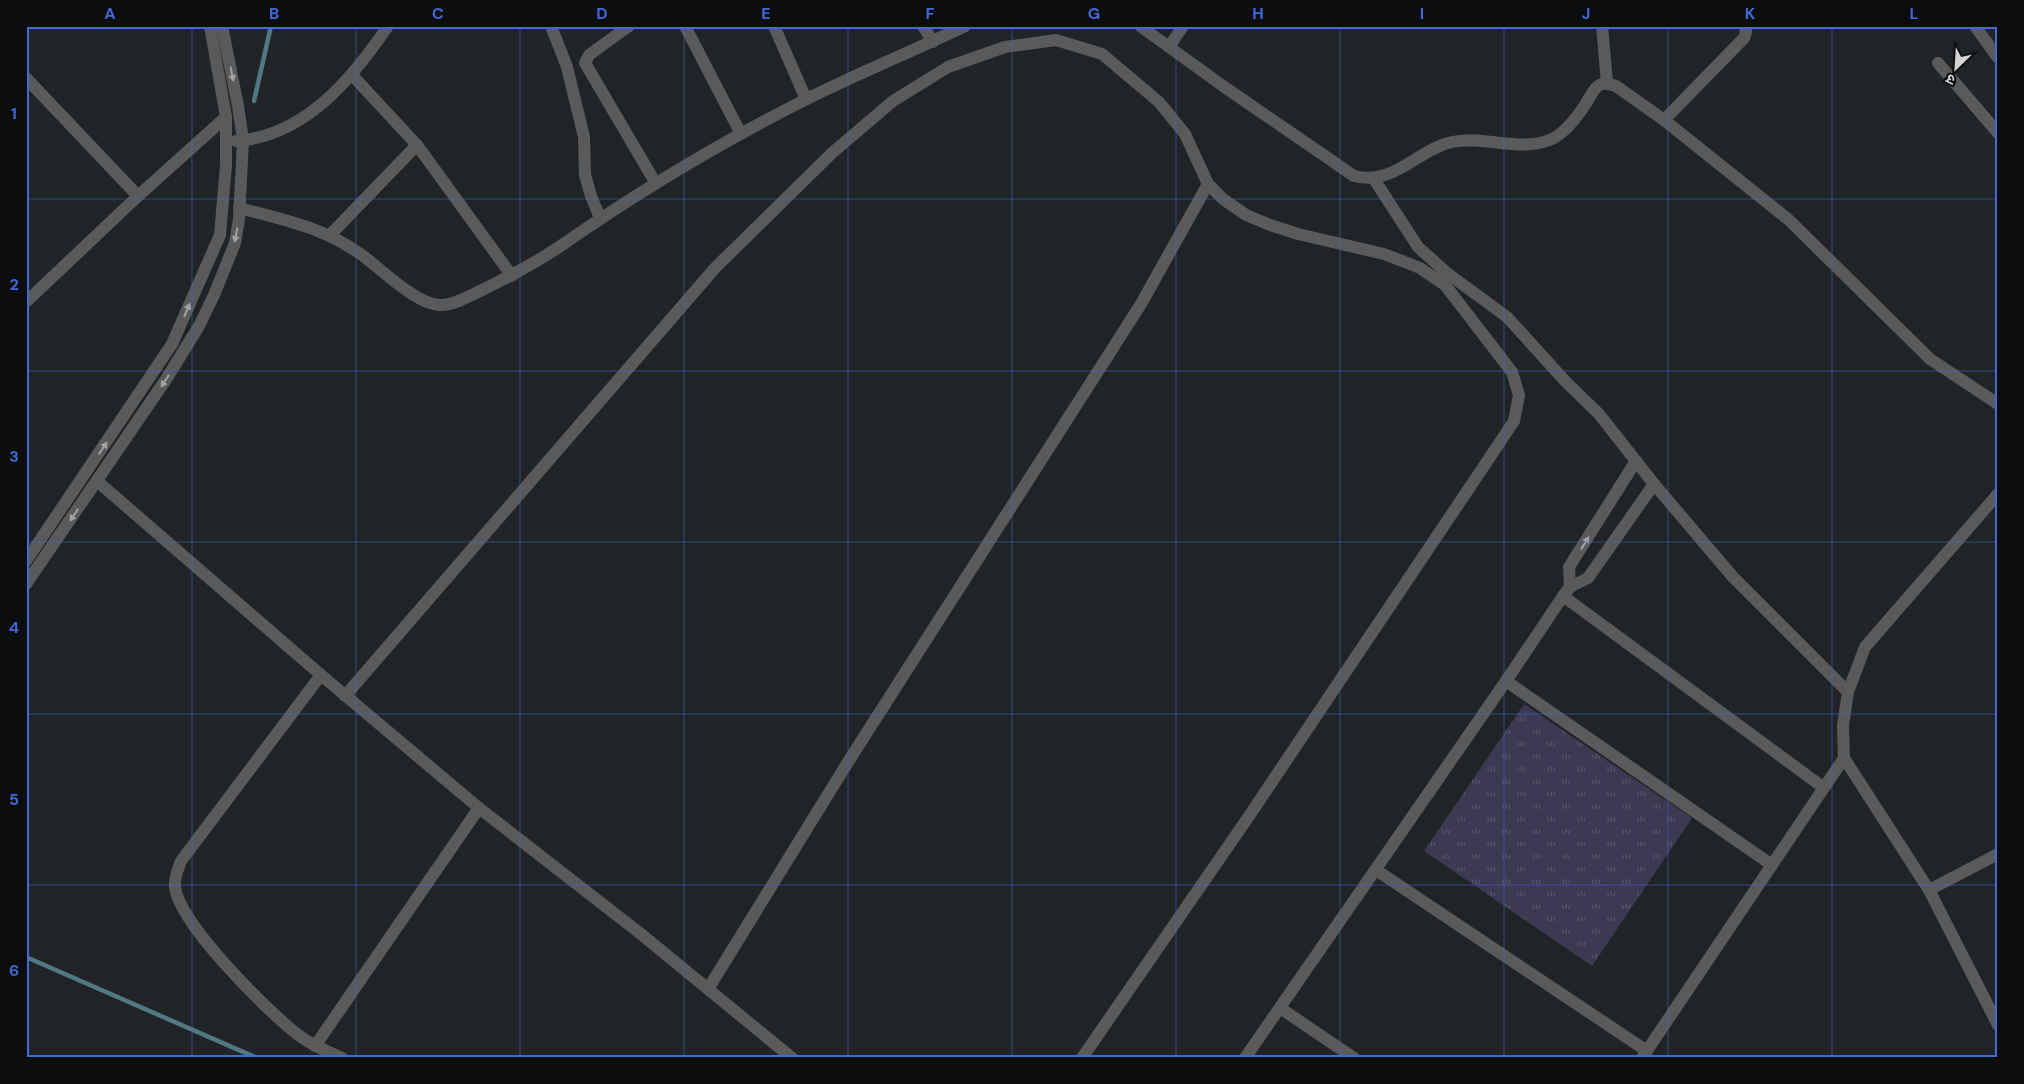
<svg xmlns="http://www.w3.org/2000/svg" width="2024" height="1084" font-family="'DM Sans','Noto Sans Devanagari',sans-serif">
  <defs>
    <pattern id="grass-tufts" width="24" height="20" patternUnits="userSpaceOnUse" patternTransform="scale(1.25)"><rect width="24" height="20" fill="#3c3952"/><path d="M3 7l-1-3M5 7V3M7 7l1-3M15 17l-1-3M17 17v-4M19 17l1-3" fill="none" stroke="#57556a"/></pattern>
  </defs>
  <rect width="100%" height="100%" fill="#212427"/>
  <path fill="url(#grass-tufts)" d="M1524 704 1692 818 1592 966 1424 851Z"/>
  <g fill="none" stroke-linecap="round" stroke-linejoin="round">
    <g stroke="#507985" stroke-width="4.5">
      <path d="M254 101 271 26"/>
      <path d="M26 957 257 1058"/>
    </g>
    <g stroke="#595a5c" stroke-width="12">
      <path d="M551 26 567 67 584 137 585 175 591 196 600 218"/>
      <path d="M629 26 589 55 585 63 655 182"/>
      <path d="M685 26 741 134"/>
      <path d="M774 26 806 99"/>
      <path d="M923 26 933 42"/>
      <path d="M1140 26 1223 86 1354 176C1395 186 1416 150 1452 142 1486 135 1523 154 1554 138 1566 131 1577 117 1585 105 1589 99 1592 91 1598 86 1603 82 1610 84 1616 86L1664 120 1789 220 1930 359 1998 404"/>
      <path d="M1602 26 1607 83"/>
      <path d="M1975 26 1998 58"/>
      <path d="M1169 47 1183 26"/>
      <path d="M1938 63 1998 133"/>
      <path d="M352 75 417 145 512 276"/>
      <path d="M26 78 138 196"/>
      <path d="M1664 120 1744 38 1746 32 1745 26"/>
      <path d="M236 141C305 136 352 79 388 26"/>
      <path d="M1374 179 1418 247 1447 273 1507 317 1566 382 1599 414 1654 484 1733 577 1848 692"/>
      <path d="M239 208C285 220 322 227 362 255 381 269 418 306 441 305 453 305 465 298 476 293 505 279 532 265 559 247 638 192 721 142 807 99 859 73 913 51 965 26"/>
      <path d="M330 235 417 145"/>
      <path d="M26 302 138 196 226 117"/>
      <path d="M97 481 321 675 479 808 641 934 792 1058"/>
      <path d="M1998 494 1865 647 1848 692 1843 725 1844 758 1929 890 1998 1025"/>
      <path d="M26 561 172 344 220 235 226 165V117L210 26"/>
      <path d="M26 584 167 378 199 326 214 295 235 243 239 219 243 140 238 106 222 26"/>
      <path d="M1570 587 1569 567 1636 461"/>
      <path d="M1563 596 1824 788"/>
      <path d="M321 675 181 861C178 869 174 878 175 887 179 923 263 1006 292 1030 307 1043 324 1050 342 1058"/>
      <path d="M1506 681 1772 865"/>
      <path d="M345 696 715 268 832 153 893 101 948 67 1005 47 1056 40 1102 54 1159 102 1185 134 1208 184 1223 199 1246 215 1270 225 1298 234 1384 254 1420 268 1445 285 1512 372 1519 395 1514 421 1486 463 1247 819 1082 1058"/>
      <path d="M1376 870 1647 1051"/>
      <path d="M1929 890 1998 854"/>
      <path d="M708 989 848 762 1141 304 1208 184"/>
      <path d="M1280 1008 1354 1058"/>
      <path d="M315 1046 479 808"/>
      <path d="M1245 1058 1506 681 1563 596 1570 587 1588 578 1654 484"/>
      <path d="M1642 1058 1844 758"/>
    </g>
  </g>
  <defs><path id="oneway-solid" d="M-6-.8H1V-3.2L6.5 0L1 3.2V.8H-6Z" transform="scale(1.25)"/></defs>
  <g fill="#a1a3a5">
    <use href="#oneway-solid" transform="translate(232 74) rotate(79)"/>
    <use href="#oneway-solid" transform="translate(236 235) rotate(101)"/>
    <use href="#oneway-solid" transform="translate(187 310) rotate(-67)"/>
    <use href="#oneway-solid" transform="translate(165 381) rotate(123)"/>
    <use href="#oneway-solid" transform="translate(103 448) rotate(-56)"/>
    <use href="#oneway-solid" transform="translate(74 515) rotate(124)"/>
    <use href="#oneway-solid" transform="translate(1585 543) rotate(-58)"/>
  </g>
  <path fill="none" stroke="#4169d7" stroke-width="1" stroke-opacity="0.55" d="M192 26V1058M356 26V1058M520 26V1058M684 26V1058M848 26V1058M1012 26V1058M1176 26V1058M1340 26V1058M1504 26V1058M1668 26V1058M1832 26V1058M26 199H1998M26 371H1998M26 542H1998M26 714H1998M26 885H1998"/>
  <rect width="2024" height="1084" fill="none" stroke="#0c0d0e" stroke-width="55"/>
  <g transform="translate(1956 68) rotate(205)" stroke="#0c0d0e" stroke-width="4" paint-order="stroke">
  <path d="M0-4L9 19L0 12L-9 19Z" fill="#d1d3d5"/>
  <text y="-8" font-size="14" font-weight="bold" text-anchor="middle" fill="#d1d3d5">उ</text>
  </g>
  <rect x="28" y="28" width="1968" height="1028" fill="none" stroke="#4169d7" stroke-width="2"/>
  <g font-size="16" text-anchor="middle" font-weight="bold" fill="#4169d7">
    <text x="110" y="19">A</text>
    <text x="274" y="19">B</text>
    <text x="438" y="19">C</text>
    <text x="602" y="19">D</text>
    <text x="766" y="19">E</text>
    <text x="930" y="19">F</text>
    <text x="1094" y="19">G</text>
    <text x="1258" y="19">H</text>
    <text x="1422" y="19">I</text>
    <text x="1586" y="19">J</text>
    <text x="1750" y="19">K</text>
    <text x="1914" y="19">L</text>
    <text x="14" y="119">1</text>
    <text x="14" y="290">2</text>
    <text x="14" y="462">3</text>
    <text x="14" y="633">4</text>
    <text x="14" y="805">5</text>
    <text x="14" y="976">6</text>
  </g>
</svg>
